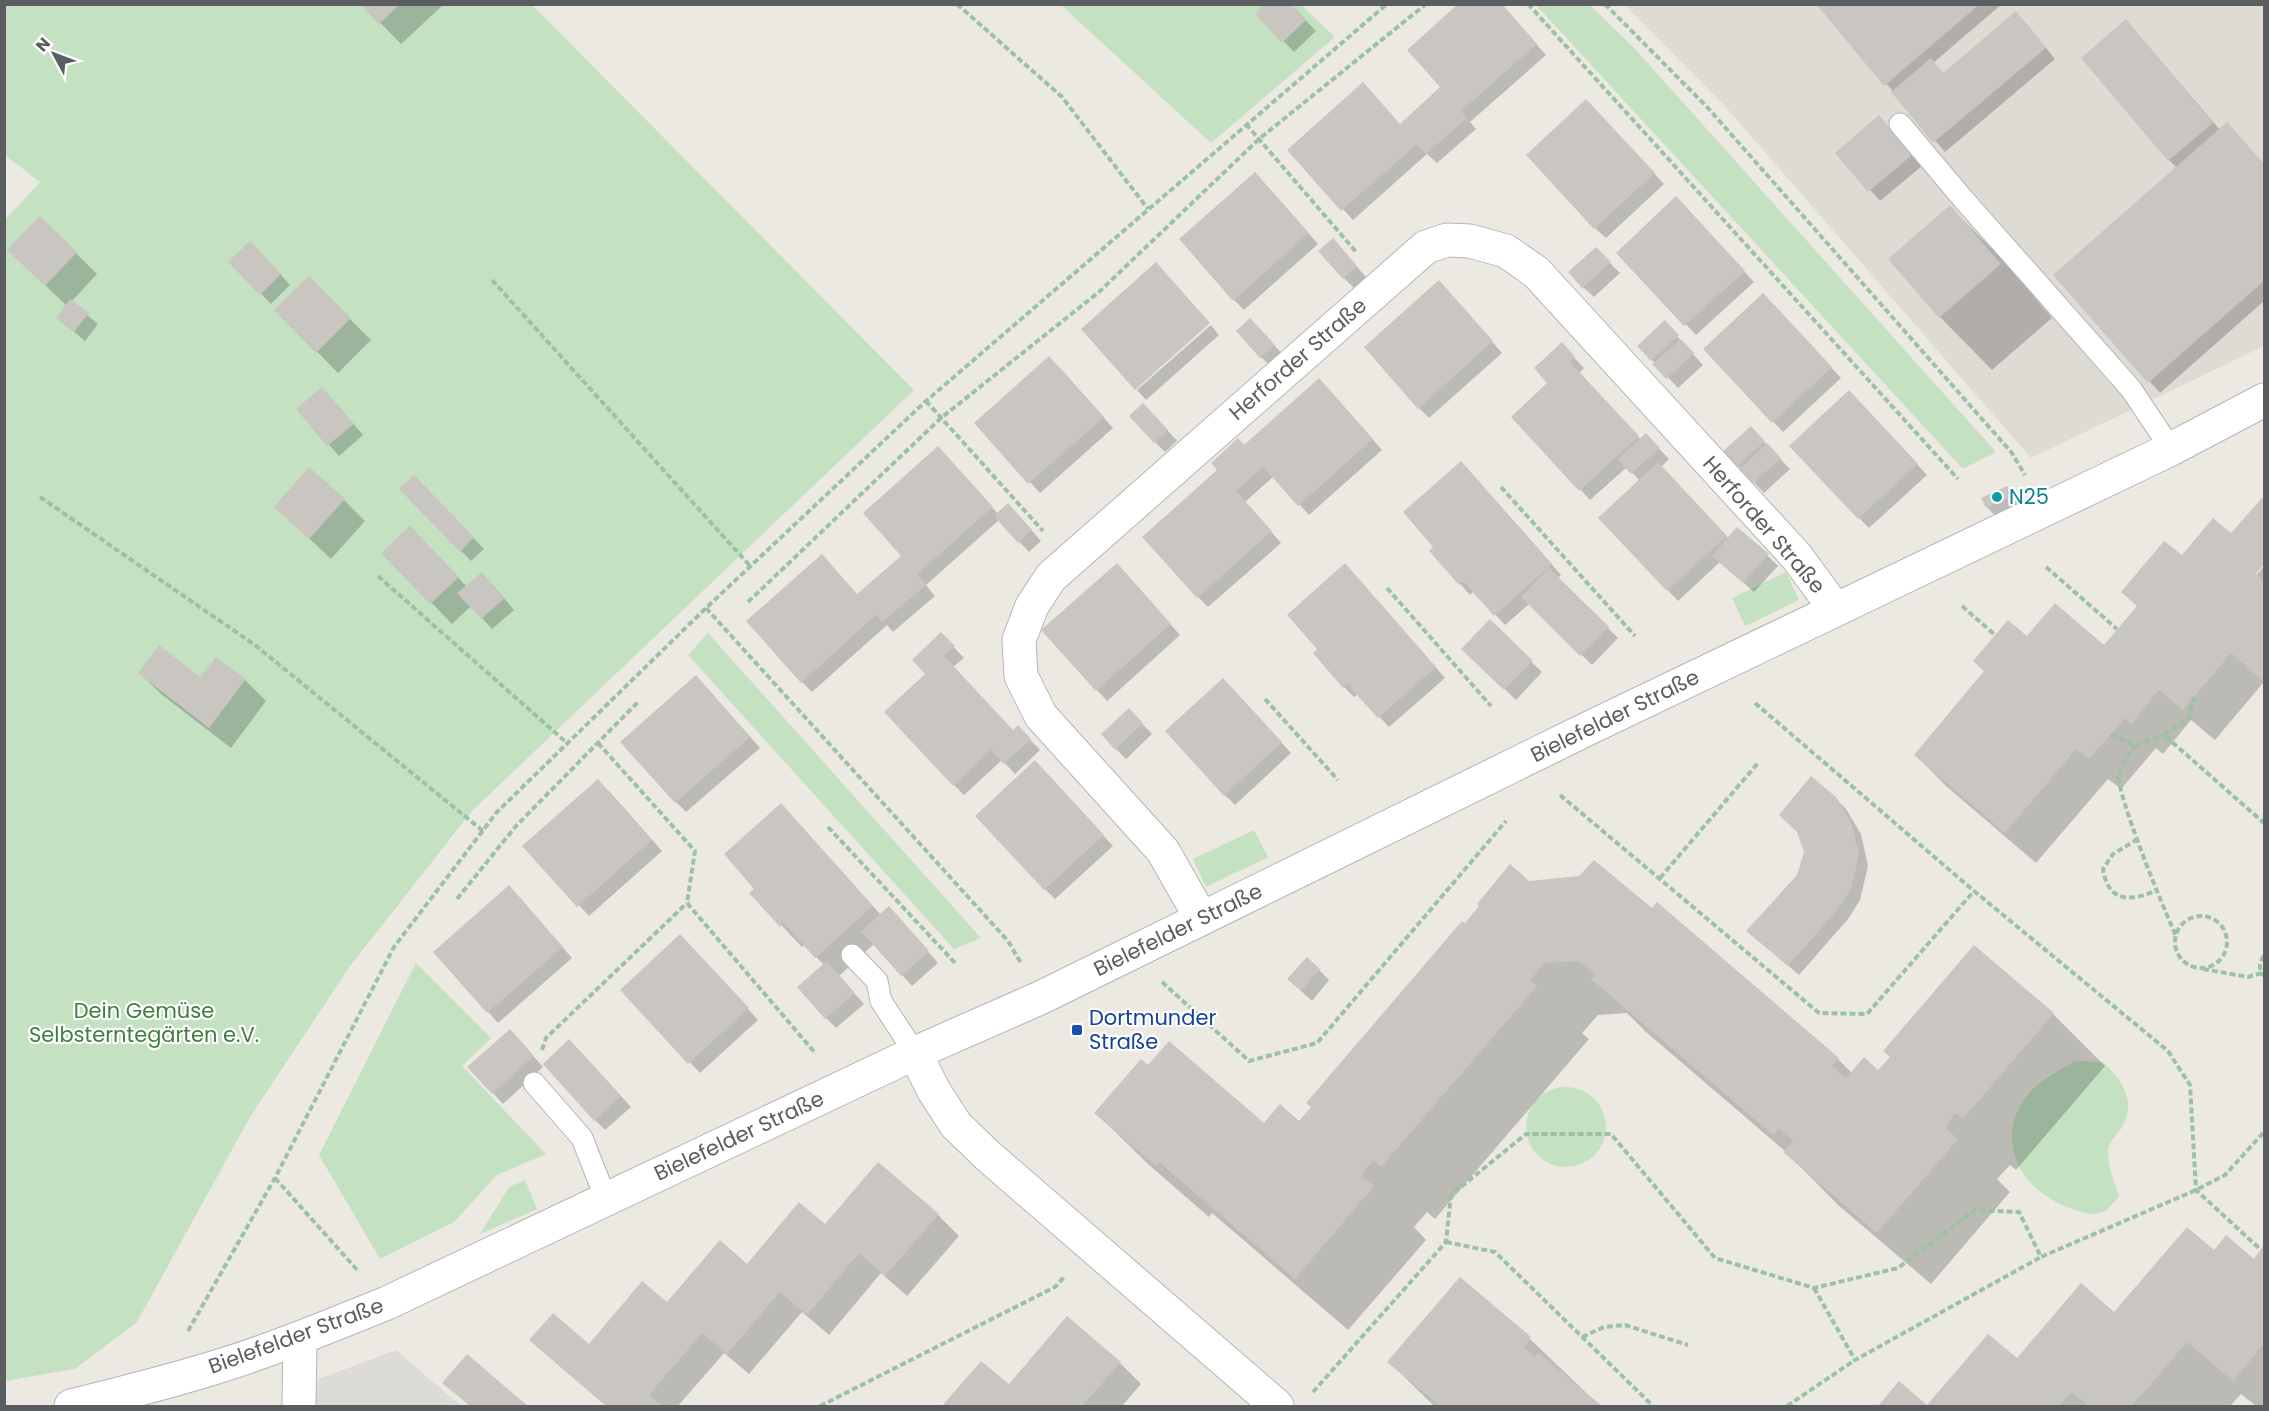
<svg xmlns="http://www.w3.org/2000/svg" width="2269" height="1411" font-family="Poppins,sans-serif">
  <rect width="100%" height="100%" fill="#ece9e3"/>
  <path fill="#dddbd7" d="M396 1350 461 1406H309L311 1382Z"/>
  <path fill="#dedad4" d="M1625 5H2264V346L2031 458 1724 105Z"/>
  <g fill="#c4e1c2">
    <path d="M5 5H532L914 390 472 811 350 966 250 1117 137 1322 75 1369 5 1381 4 221 40 182 5 155Z"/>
    <path d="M1061 5H1301L1335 37 1211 143Z"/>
    <path d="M1536 5H1590L1636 50 1996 452 1963 469Z"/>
    <path d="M1786 572 1799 600 1745 626 1732 598Z"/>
    <path d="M708 633 981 938 954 949 688 655Z"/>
    <path d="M1254 830 1268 857 1206 887 1193 859Z"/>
    <path d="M416 963 491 1038 462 1066 546 1154 497 1175 454 1222 380 1259 319 1155Z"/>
    <path d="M2075 1061 2103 1062C2122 1081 2137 1100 2122 1127 2119 1133 2111 1139 2109 1146 2105 1161 2115 1182 2119 1196 2115 1201 2109 1209 2103 1212 2091 1217 2078 1211 2067 1207 2018 1188 1993 1137 2029 1093 2041 1079 2060 1070 2075 1061Z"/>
    <circle cx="1566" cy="1127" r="40"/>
    <path d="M525 1180 537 1209 480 1234 509 1187Z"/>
  </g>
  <g fill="#0003">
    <path d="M362 4H443V5L401 44Z"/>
    <path d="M1290 4 1316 31 1294 52 1257 14Z"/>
    <path d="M1501 4 1546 55 1470 122 1476 129 1437 163 1427 154 1353 220 1289 150 1400 126 1442 87Z"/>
    <path d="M1818 4H2002L1933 63 1944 74 2026 23 2055 59 1945 152Z"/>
    <path d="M2136 32 2220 130 2237 134 2264 165V301L2160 393 2055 275 2177 168 2169 160Z"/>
    <path d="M1596 111 1664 184 1606 238 1595 228Z"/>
    <path d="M1889 128 1922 166 1880 201 1837 153Z"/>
    <path d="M1265 184 1318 244 1244 310 1234 300Z"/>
    <path d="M1950 207 2002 259 2052 318 1992 370 1940 317Z"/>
    <path d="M1686 209 1754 282 1696 335 1618 253Z"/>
    <path d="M1596 249 1620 273 1594 297 1583 287Z"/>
    <path d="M1343 251 1366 277 1354 288 1344 278Z"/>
    <path d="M76 253 97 274 71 302 98 324 85 341 58 318 67 306 30 271Z"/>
    <path d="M261 253 290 285 271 304 230 262Z"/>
    <path d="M309 278 371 340 338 373 276 310Z"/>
    <path d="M1449 293 1502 353 1429 418 1419 408Z"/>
    <path d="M1774 305 1841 378 1783 432 1705 349Z"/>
    <path d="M1665 323 1703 365 1678 388 1639 346Z"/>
    <path d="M1211 325 1219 335 1146 400 1137 390Z"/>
    <path d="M1260 330 1284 356 1271 367 1261 357Z"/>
    <path d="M1562 345 1584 368 1579 373 1641 440 1646 435 1669 459 1661 467 1729 539 1767 555 1778 566 1754 592 1720 562 1678 601 1600 518 1640 481 1627 467 1590 500 1513 417 1550 383Z"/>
    <path d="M1060 368 1113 428 1040 493 976 423Z"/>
    <path d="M1329 390 1382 450 1309 515 1274 476 1245 502 1281 543 1208 607 1198 597 1244 447Z"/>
    <path d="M332 399 363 435 339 456 298 409Z"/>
    <path d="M1859 402 1927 475 1869 528 1859 518Z"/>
    <path d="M1154 415 1177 441 1165 452 1155 442Z"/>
    <path d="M1751 428 1790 469 1764 493 1725 452Z"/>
    <path d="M948 458 998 514 1018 515 1041 541 1029 552 999 520 926 585 935 596 893 632 887 625 812 692 802 682 858 596 904 556Z"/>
    <path d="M1471 473 1561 575 1558 578 1618 638 1592 665 1529 604 1505 625 1474 591 1470 595 1431 551 1435 547Z"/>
    <path d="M414 477 484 549 471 561 401 489Z"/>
    <path d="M2007 487 2017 498 2022 506 1997 518 1987 507Z"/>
    <path d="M344 500 365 521 331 559 276 507Z"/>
    <path d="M2262 500 2264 502V562L2250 579 2252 581 2264 566V684L2263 683 2215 740 2191 720 2163 754 2156 748 2121 789 2108 779 2036 863 1946 786 1916 755 2028 638 2104 647 2138 607 2123 592 2182 557 2231 535Z"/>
    <path d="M431 549 467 587 492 584 514 610 492 629 471 606 452 624 384 553Z"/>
    <path d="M1127 575 1180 635 1107 701 1097 690Z"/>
    <path d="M1355 576 1445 678 1389 727 1358 694 1354 697 1344 687 1319 650Z"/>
    <path d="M1490 622 1542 672 1516 700 1463 649Z"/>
    <path d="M941 634 964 658 953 667 1013 732 1018 727 1040 750 1015 774 1002 760 964 795 954 785 927 674Z"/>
    <path d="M140 673 201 679 245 680 266 701 231 748 161 694Z"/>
    <path d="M707 688 760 748 686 812 676 802Z"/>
    <path d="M1233 690 1291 753 1235 805 1225 795Z"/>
    <path d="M1129 710 1152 734 1126 759 1116 749Z"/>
    <path d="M1045 773 1113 846 1055 899 1045 889Z"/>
    <path d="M609 791 662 851 589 916 524 846Z"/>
    <path d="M1835 798 1846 809 1861 834 1868 866 1860 900 1848 919 1799 975 1748 931 1798 876 1806 852Z"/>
    <path d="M781 805 881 915 899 918 938 963 912 986 874 944 839 976 864 1004 836 1028 826 1018 824 965 805 945 802 947 751 893 756 889Z"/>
    <path d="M1528 883 1838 1059 1852 1073 1879 1072 2053 1014 2105 1066 2016 1170 2010 1165 1997 1179 2010 1192 1931 1284 1838 1205 1785 1151 1646 1032 1627 1013 1598 1015 1582 1033 1589 1039 1435 1219 1427 1212 1414 1227 1426 1240 1348 1330 1212 1213 1209 1217 1149 1165 1096 1113 1148 1067 1265 1125 1299 1123 1465 926Z"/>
    <path d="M519 898 572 958 498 1023 435 952Z"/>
    <path d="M690 946 758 1020 700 1073 622 990Z"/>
    <path d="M1319 970 1329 980 1312 1001 1300 990Z"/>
    <path d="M520 1041 543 1067 503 1104 469 1067Z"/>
    <path d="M580 1051 631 1107 605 1130 595 1120Z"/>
    <path d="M938 1215 959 1236 907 1296 881 1273 829 1335 802 1312 749 1374 724 1353 678 1406H607L542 1351H595L667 1304 825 1226Z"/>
    <path d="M2264 1249V1406H2256L2241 1394 2230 1406H1928L1988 1336 2017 1360 2115 1314 2214 1252 2260 1266 2256 1259Z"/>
    <path d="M1460 1279 1530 1339 1600 1406H1434L1389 1362Z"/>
    <path d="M467 1357 525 1406H470L455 1393Z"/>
    <path d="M981 1363 1009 1386 1120 1363 1141 1384 1122 1406H944Z"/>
    <path d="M1899 1383 1926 1406H1879Z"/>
  </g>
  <g fill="#c9c5c1">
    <path d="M360 4H400L379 24Z"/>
    <path d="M1264 4H1292L1306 20 1282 43 1255 14Z"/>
    <path d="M1458 4H1502L1537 44 1461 111 1467 118 1426 154 1417 144 1341 211 1287 150 1363 82 1400 124 1440 87 1407 50Z"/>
    <path d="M1816 4H1980L1884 86Z"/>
    <path d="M2016 11 2046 48 1933 143 1891 92 1931 58 1943 73Z"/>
    <path d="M2126 19 2213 123 2168 161 2081 58Z"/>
    <path d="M1586 99 1655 173 1594 229 1526 155Z"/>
    <path d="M1879 115 1912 155 1868 192 1835 153Z"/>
    <path d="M2227 122 2264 164V281L2148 383 2053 275Z"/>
    <path d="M1255 172 1309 233 1233 301 1179 239Z"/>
    <path d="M1676 196 1745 271 1684 326 1616 253Z"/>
    <path d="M1950 205 2001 264 1939 318 1888 259Z"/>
    <path d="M40 216 77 252 45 286 7 250Z"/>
    <path d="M1333 238 1357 266 1343 279 1318 251Z"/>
    <path d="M250 241 281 274 260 295 228 262Z"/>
    <path d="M1596 247 1611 262 1582 288 1568 272Z"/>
    <path d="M1156 262 1210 323 1135 390 1081 329Z"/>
    <path d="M309 276 351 318 316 353 274 310Z"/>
    <path d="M1439 280 1493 341 1418 409 1364 347Z"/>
    <path d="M1763 293 1832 367 1772 423 1703 349Z"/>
    <path d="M70 299 89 313 74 332 56 318Z"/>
    <path d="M1250 318 1275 345 1260 358 1236 331Z"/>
    <path d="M1665 320 1679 335 1651 361 1637 346Z"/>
    <path d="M1681 339 1694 353 1666 379 1652 364Z"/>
    <path d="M1562 342 1575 357 1570 362 1639 436 1579 491 1511 417 1547 383 1534 368Z"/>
    <path d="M1049 356 1104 417 1028 484 974 423Z"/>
    <path d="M1319 378 1373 439 1298 506 1263 467 1236 491 1272 531 1197 598 1142 537 1217 470 1211 463 1238 438 1244 445Z"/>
    <path d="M322 387 354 424 327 446 296 409Z"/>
    <path d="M1849 390 1918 464 1858 519 1789 446Z"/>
    <path d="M1143 403 1168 430 1154 443 1129 416Z"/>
    <path d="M1751 426 1765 441 1737 467 1723 451Z"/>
    <path d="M1646 433 1660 448 1631 474 1618 459Z"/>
    <path d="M1767 443 1781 458 1752 484 1739 469Z"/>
    <path d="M938 446 993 507 917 574 926 585 882 622 876 615 801 683 746 621 822 554 857 594 901 556 863 513Z"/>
    <path d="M1461 461 1552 564 1494 616 1463 581 1459 585 1429 551 1433 547 1403 512Z"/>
    <path d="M1658 462 1727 536 1667 591 1598 518Z"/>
    <path d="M309 467 345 499 309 539 274 507Z"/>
    <path d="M414 475 474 537 460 552 399 489Z"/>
    <path d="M2007 486 2012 496 1986 508 1981 498Z"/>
    <path d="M2262 498 2264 500V564L2256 574 2264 582V682L2231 653 2183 710 2159 690 2131 724 2125 718 2089 759 2076 749 2005 833 1914 755 1984 671 1973 661 2008 620 2027 636 2055 603 2104 645 2137 606 2121 592 2164 541 2182 555 2213 518 2231 533Z"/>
    <path d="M1008 503 1032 530 1018 543 994 516Z"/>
    <path d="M410 526 459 577 430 604 381 553Z"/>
    <path d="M1737 527 1769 554 1743 583 1712 556Z"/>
    <path d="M1117 563 1171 624 1096 691 1041 630Z"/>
    <path d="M1345 563 1436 667 1378 718 1347 684 1343 688 1313 653 1317 649 1287 615Z"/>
    <path d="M1549 568 1609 627 1580 656 1521 597Z"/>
    <path d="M482 572 504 599 481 619 457 593Z"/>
    <path d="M1490 619 1533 661 1504 690 1461 649Z"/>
    <path d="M941 632 955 646 944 656 1013 730 1018 725 1031 739 1004 764 991 750 953 786 884 712 925 674 912 660Z"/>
    <path d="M159 645 200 677 216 657 246 679 209 728 138 673Z"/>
    <path d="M696 675 750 737 675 803 620 742Z"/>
    <path d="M1223 678 1282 742 1224 796 1165 731Z"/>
    <path d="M1129 708 1143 723 1115 750 1101 734Z"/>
    <path d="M1035 760 1104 835 1044 890 975 816Z"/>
    <path d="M1811 776 1836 797 1851 822 1859 854 1851 889 1838 909 1788 966 1746 931 1797 875 1804 852 1797 832 1779 815Z"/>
    <path d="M598 779 652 840 577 907 522 846Z"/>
    <path d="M781 803 873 906 815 958 784 923 780 927 749 893 754 889 724 854Z"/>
    <path d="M1594 860 1652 908 1657 902 1839 1058 1832 1066 1846 1078 1864 1057 1878 1070 1890 1057 1883 1051 1974 945 2054 1013 1963 1119 1956 1113 1945 1127 1958 1139 1877 1233 1783 1152 1793 1141 1779 1129 1773 1135 1591 979 1595 975 1579 961 1545 963 1530 980 1537 986 1381 1167 1373 1160 1361 1175 1374 1186 1295 1279 1159 1162 1156 1166 1094 1113 1141 1059 1148 1065 1169 1041 1264 1123 1280 1104 1299 1121 1311 1107 1306 1103 1462 921 1465 923 1479 906 1477 904 1510 864 1529 881 1579 876Z"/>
    <path d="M509 885 563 947 487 1013 433 952Z"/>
    <path d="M889 906 929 951 901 976 861 931Z"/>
    <path d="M680 934 749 1008 688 1064 620 990Z"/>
    <path d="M1307 957 1320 969 1301 991 1287 979Z"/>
    <path d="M827 961 855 993 825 1019 797 987Z"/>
    <path d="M510 1029 534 1056 492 1094 467 1067Z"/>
    <path d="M569 1039 621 1096 594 1121 543 1064Z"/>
    <path d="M878 1162 939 1214 885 1276 859 1253 807 1315 780 1292 727 1354 702 1333 649 1395 662 1406H606L529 1340 553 1313 589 1344 642 1281 667 1302 720 1240 747 1264 799 1202 825 1224Z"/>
    <path d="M2187 1227 2214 1250 2226 1235 2254 1259 2264 1245V1344L2233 1381 2187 1342 2132 1406H2088L2072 1392 2060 1406H1878L1899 1381 1927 1405 1988 1334 2017 1358 2081 1283 2114 1312Z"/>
    <path d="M1460 1277 1531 1337 1524 1347 1535 1357 1539 1353 1602 1406H1440L1387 1362Z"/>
    <path d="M1067 1316 1121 1362 1082 1406H942L981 1361 1009 1384Z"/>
    <path d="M467 1354 528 1406H470L442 1383Z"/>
  </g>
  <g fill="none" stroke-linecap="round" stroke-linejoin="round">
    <defs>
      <g id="service">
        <path d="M1900 124 1964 200 2131 389 2171 449"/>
        <path d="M852 955 877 981 881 1001 915 1053"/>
        <path d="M534 1083 582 1138 606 1199"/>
      </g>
      <g id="minor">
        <path d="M1201 918 1163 851 1041 716 1021 676 1019 640 1032 606 1051 577 1426 247 1447 240 1470 241 1506 251 1536 272 1797 557 1835 609"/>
        <path d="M915 1053 934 1091 956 1125 987 1155 1277 1406"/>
        <path d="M299 1406 300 1339"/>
      </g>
      <path id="tertiary" d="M71 1406C124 1393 177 1380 229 1363 283 1346 335 1324 387 1303L915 1053 1040 998 1587 729 2171 449 2264 400"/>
    </defs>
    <use href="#service" stroke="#b3b5b8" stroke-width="23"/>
    <use href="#minor" stroke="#b3b5b8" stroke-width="35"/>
    <use href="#tertiary" stroke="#b3b5b8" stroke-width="35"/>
    <g stroke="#9cc1a3" stroke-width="4" stroke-dasharray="6 3" stroke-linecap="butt">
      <path d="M957 4 1062 97 1148 209"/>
      <path d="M1528 4 1958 479"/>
      <path d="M1605 4 1708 108 2012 453 2025 475"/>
      <path d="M1246 124 1357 253"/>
      <path d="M492 280 751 567"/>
      <path d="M926 401 1043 531"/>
      <path d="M1501 487 1635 636"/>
      <path d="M40 497 255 645 483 831"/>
      <path d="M2046 567 2117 629"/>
      <path d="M378 576 567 743"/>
      <path d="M1387 588 1491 706"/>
      <path d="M748 602 941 418 1099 292 1259 139 1426 4"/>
      <path d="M1962 606 1995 635"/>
      <path d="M706 608 1008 941 1021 963"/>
      <path d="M2194 697 2189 718 2164 735 2264 823"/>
      <path d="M1265 699 1338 780"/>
      <path d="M1755 703 1974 891 2168 1051 2190 1085 2196 1190 2261 1250"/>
      <path d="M2111 734 2135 745 2164 735"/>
      <path d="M598 743 695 851 687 903 816 1054"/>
      <path d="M2135 745C2130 754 2122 764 2119 774 2115 792 2166 914 2176 936"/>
      <path d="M1560 795 1819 1013 1867 1014 1974 891"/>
      <path d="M828 827 957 965"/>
      <path d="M2138 839 2113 854 2103 869C2108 903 2131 902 2157 890"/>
      <path d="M1660 878 1758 763"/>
      <path d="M457 899 516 826 639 701"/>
      <circle cx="2201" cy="942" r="26"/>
      <path d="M2264 956C2259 963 2258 969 2264 976"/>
      <path d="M2203 969 2248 977 2262 973"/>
      <path d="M1162 982 1249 1061 1317 1043 1506 821"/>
      <path d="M542 1050 546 1038 687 903"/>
      <path d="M275 1178 359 1272"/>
      <path d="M1446 1242 1495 1252 1653 1406"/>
      <path d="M1814 1288 1855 1360 2041 1257"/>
      <path d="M188 1331 275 1178 394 947 497 812 706 608 926 401 1387 4"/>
      <path d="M1582 1337 1604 1327 1625 1325 1688 1345"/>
      <path d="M1313 1392 1446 1242 1451 1195 1526 1134H1611L1715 1258 1814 1288 1898 1268 1975 1210 2019 1212 2041 1257 2196 1190 2225 1175 2264 1132"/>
      <path d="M820 1406 1055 1287 1065 1276"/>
      <path d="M1787 1406 1855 1360"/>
    </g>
    <use href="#service" stroke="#fff" stroke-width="21"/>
    <use href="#minor" stroke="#fff" stroke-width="33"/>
    <use href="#tertiary" stroke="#fff" stroke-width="33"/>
  </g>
  <circle fill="#0f9aa8" stroke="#fff" stroke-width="2" cx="1997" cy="497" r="6"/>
  <rect fill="#1a4fb4" stroke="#fff" stroke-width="2" x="1071" y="1024" width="12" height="12" rx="3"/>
  <g text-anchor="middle" stroke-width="4.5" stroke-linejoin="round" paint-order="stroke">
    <g font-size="21" fill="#5b5e61" stroke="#fff">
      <text transform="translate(1298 359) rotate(-41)" y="7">Herforder Straße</text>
      <text transform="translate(1764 525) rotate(49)" y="7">Herforder Straße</text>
      <text transform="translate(1615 716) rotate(-26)" y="7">Bielefelder Straße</text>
      <text transform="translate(1178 930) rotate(-26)" y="7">Bielefelder Straße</text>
      <text transform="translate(739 1136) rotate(-25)" y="7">Bielefelder Straße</text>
      <text transform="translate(296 1336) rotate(-20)" y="7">Bielefelder Straße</text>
    </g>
    <g font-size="21" fill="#0d838f" stroke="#fff" text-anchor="start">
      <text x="2009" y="504">N25</text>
    </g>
    <g font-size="21" fill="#407e3e" stroke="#fff">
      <text x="144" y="1018">Dein Gemüse<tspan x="144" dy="24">Selbsterntegärten e.V.</tspan></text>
    </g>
    <g font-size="21" fill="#164399" stroke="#fff" text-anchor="start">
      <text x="1089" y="1025">Dortmunder<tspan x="1089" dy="24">Straße</tspan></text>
    </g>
  </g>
  <rect width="2269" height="1411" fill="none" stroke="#5b5e61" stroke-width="12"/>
  <g transform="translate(54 54) rotate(311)" stroke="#ffffff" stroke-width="4.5" paint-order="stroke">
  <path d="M0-4.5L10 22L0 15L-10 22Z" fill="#5b5e61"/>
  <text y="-9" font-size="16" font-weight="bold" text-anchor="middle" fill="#5b5e61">N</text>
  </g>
</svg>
